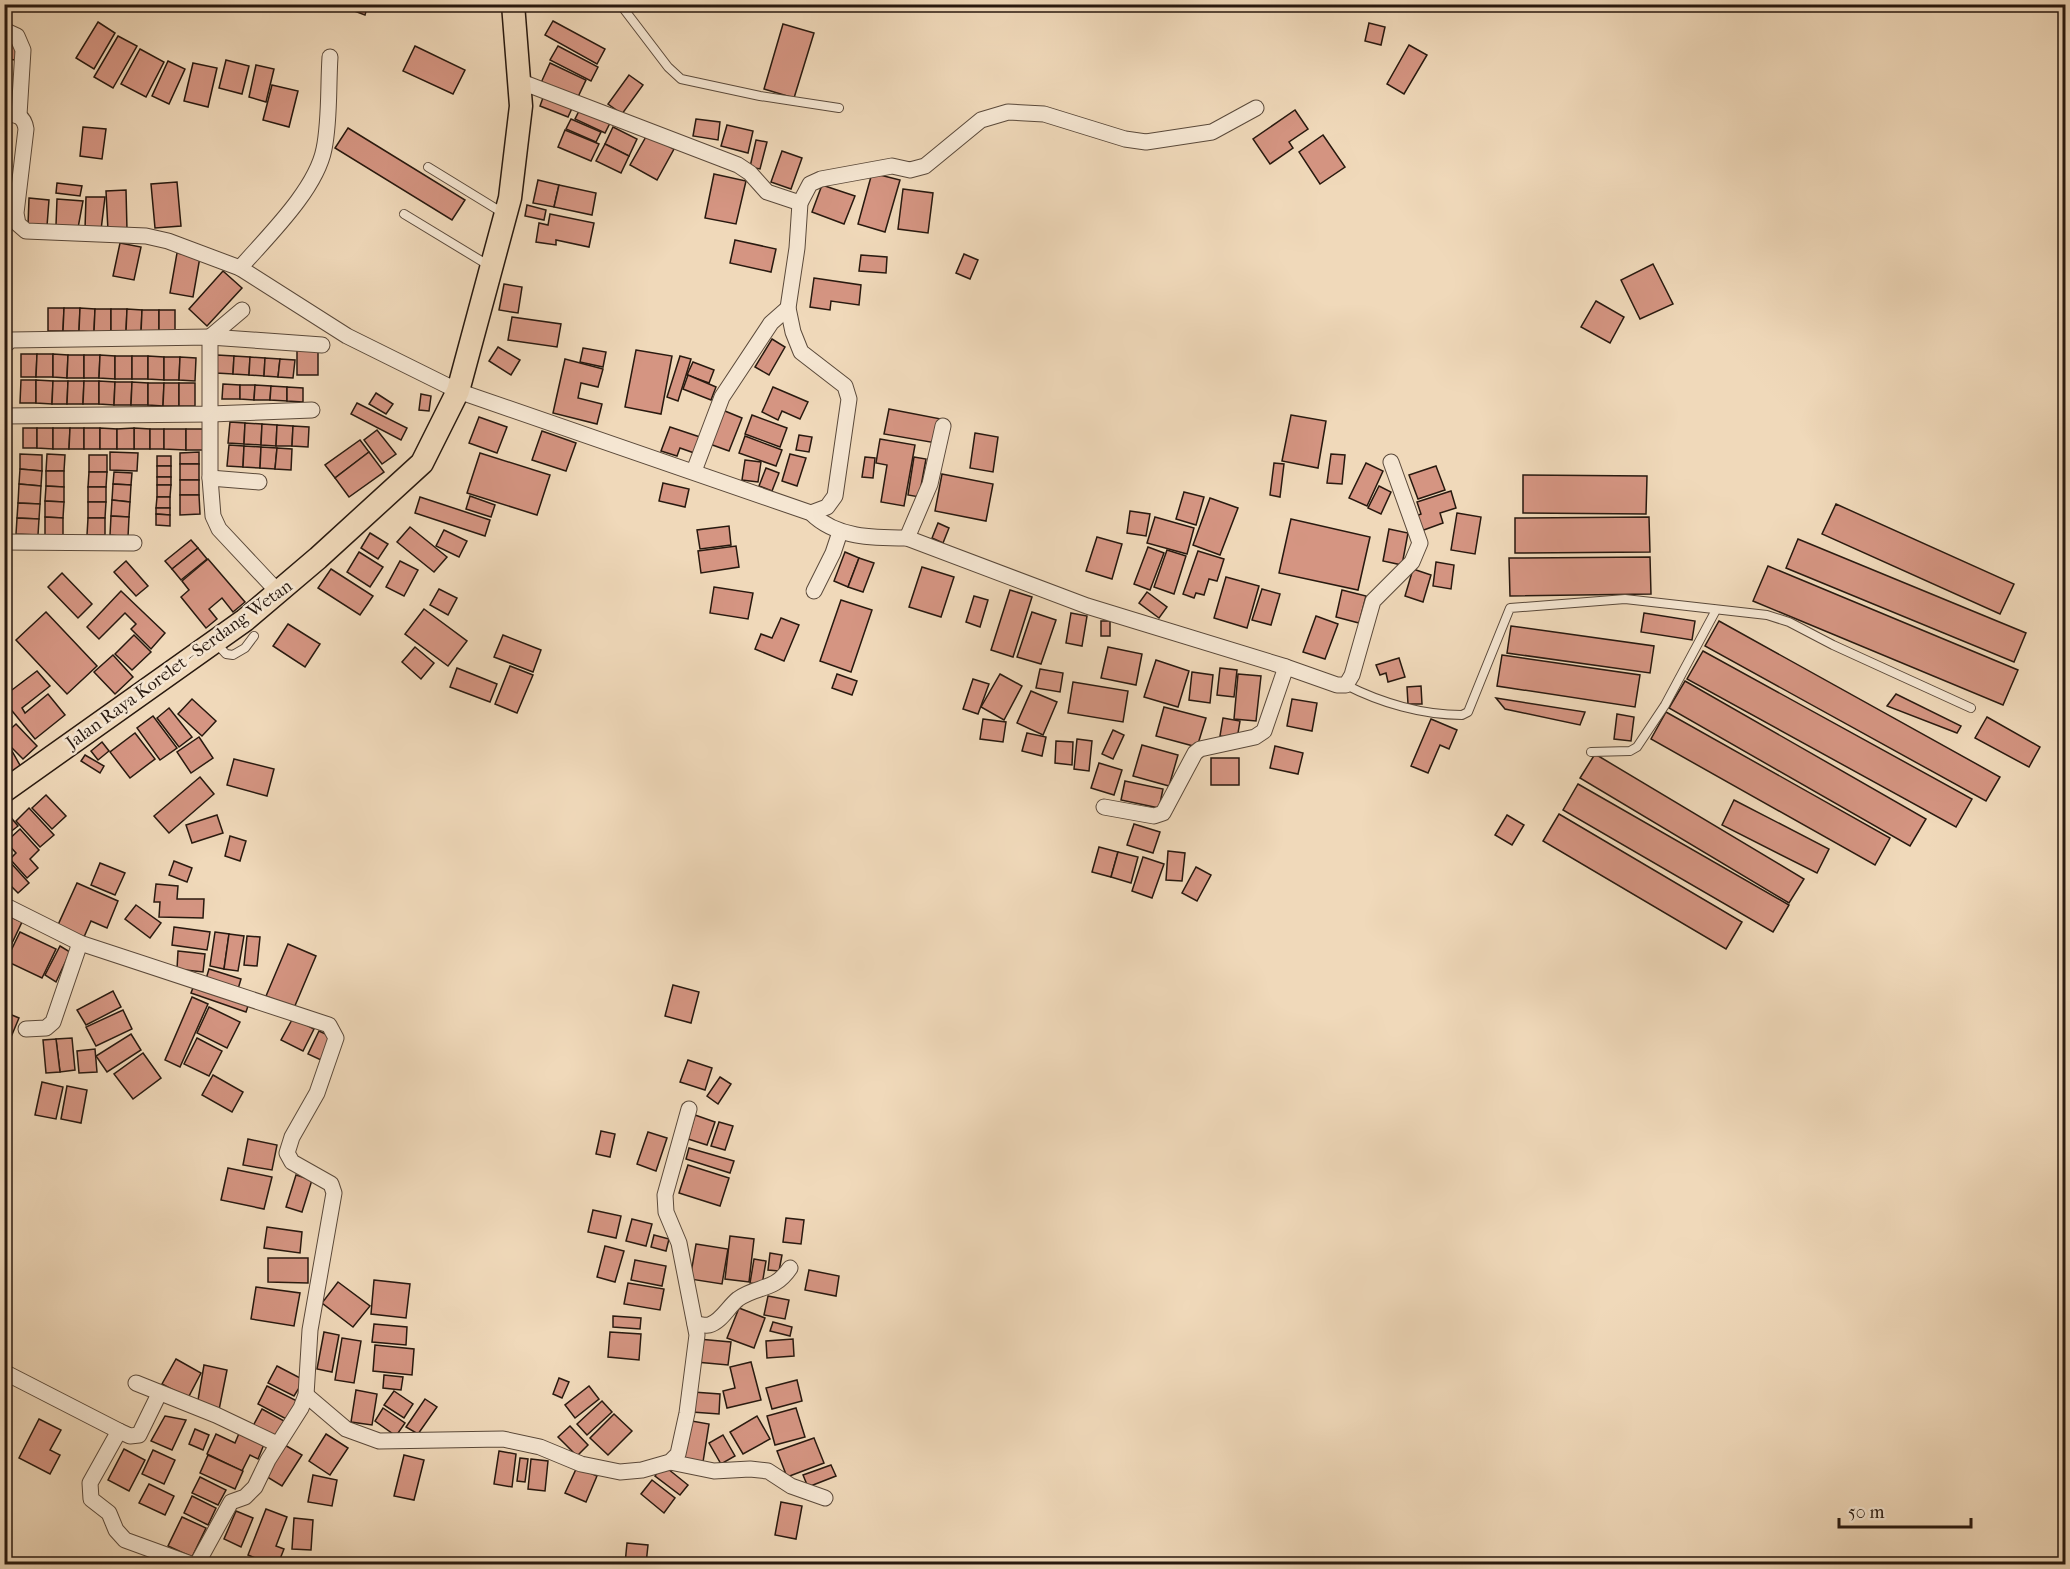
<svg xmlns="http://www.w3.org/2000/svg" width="2070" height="1569" font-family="'IM FELL French Canon',serif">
  <rect width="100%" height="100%" fill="#f0d9ba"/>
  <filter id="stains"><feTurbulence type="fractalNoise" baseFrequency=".00333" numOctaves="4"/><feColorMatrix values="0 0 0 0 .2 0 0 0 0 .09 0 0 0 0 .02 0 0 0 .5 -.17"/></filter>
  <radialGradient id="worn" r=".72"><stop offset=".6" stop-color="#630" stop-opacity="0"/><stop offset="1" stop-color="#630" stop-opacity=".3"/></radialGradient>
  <g fill="#d59582" stroke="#28190f" stroke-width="1.5">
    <path d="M336 4H368L365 15Z"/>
    <path d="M553 21 605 49 597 64 545 35Z"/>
    <path d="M98 22 115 33 94 69 76 58Z"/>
    <path d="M1369 23 1385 27 1381 45 1365 41Z"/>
    <path d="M783 24 814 33 794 98 764 89Z"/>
    <path d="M118 36 137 46 113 88 94 77Z"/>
    <path d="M4 42 15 44 16 60 4 59Z"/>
    <path d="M1409 45 1427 55 1404 94 1387 84Z"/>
    <path d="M415 46 465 70 453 94 403 71Z"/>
    <path d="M558 46 598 67 591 81 550 60Z"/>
    <path d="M140 49 164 62 146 97 121 84Z"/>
    <path d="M226 60 249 66 242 94 219 88Z"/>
    <path d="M168 61 185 69 169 104 152 96Z"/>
    <path d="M193 63 217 68 208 107 184 101Z"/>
    <path d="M550 63 586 80 576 101 540 85Z"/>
    <path d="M256 65 274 69 266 102 249 97Z"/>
    <path d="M629 75 643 85 622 114 608 104Z"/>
    <path d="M272 85 298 91 289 127 263 120Z"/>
    <path d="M545 92 574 104 568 117 540 106Z"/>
    <path d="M582 105 612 119 605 133 575 119Z"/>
    <path d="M1295 110 1308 129 1289 142 1293 148 1270 164 1253 139Z"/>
    <path d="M571 119 601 132 596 142 566 129Z"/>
    <path d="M696 119 720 122 718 140 693 136Z"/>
    <path d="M727 125 753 131 748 153 721 146Z"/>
    <path d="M83 127 106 129 102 159 80 156Z"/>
    <path d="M613 127 637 139 629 156 605 144Z"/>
    <path d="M348 128 465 200 452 220 335 148Z"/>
    <path d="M565 130 599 144 591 161 558 147Z"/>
    <path d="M647 135 674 149 657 180 630 165Z"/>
    <path d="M1323 135 1345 167 1320 184 1299 152Z"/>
    <path d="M756 140 767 142 760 169 750 167Z"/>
    <path d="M605 144 629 156 621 173 596 161Z"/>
    <path d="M782 151 802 158 791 189 771 182Z"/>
    <path d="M872 173 900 180 885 232 858 224Z"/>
    <path d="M714 174 746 181 736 224 705 218Z"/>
    <path d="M538 180 559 185 554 207 533 203Z"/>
    <path d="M177 182 181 226 155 228 151 184Z"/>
    <path d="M57 183 82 186 80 196 56 193Z"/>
    <path d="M559 185 596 193 592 215 554 207Z"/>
    <path d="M822 185 855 196 844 224 812 212Z"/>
    <path d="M903 189 933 193 928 233 898 229Z"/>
    <path d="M126 190 127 230 108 231 106 191Z"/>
    <path d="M86 197H105L101 230 85 229Z"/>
    <path d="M29 198 49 200 47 226 28 225Z"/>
    <path d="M57 199 83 201 78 228 56 225Z"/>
    <path d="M527 205 546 210 544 220 525 216Z"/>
    <path d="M550 214 594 223 589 247 556 240V245L536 242 539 223 548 225Z"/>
    <path d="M735 240 776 249 771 272 730 263Z"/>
    <path d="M120 243 141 247 134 280 113 276Z"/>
    <path d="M177 253 200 257 193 297 170 293Z"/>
    <path d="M964 254 978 260 970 279 956 273Z"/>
    <path d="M861 255 887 257 886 273 859 271Z"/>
    <path d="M1653 264 1673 304 1640 319 1621 280Z"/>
    <path d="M223 271 242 288 207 326 189 309Z"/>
    <path d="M814 278 861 285 859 305 831 301 830 310 810 307Z"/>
    <path d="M504 284 522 287 518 313 499 310Z"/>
    <path d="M1596 301 1624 317 1610 343 1581 327Z"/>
    <path d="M48 308H64L63 331H48Z"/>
    <path d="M64 308H80L79 331H63Z"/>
    <path d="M80 308 95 309 94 332 79 331Z"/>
    <path d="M95 309H111V332H94Z"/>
    <path d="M111 309H127L126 332H111Z"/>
    <path d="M127 309 142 310 141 333 126 332Z"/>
    <path d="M142 310H159V333H141Z"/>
    <rect x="159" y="310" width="16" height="23"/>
    <path d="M512 317 561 324 557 347 508 340Z"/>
    <path d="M772 339 785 347 769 375 755 367Z"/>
    <path d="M498 347 520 360 511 375 489 361Z"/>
    <rect x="297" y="348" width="21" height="27"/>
    <path d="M583 348 606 352 603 367 580 362Z"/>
    <path d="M636 350 672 356 661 414 625 407Z"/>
    <path d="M21 354H37L36 377H21Z"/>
    <path d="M37 354H53V377H36Z"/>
    <path d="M53 354 68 355 67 378 53 377Z"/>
    <path d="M68 355H84V378H67Z"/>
    <path d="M84 355H100L99 378H84Z"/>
    <path d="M100 355 115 356V379L99 378Z"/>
    <path d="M217 355 234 356 233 374 216 373Z"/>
    <rect x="115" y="356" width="17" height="23"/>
    <rect x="132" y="356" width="16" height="23"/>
    <path d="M148 356 164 357V380L148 379Z"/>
    <path d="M234 356 250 357 249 375 233 374Z"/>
    <path d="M680 356 691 359 678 401 667 397Z"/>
    <path d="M164 357H180L179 380H164Z"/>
    <path d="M180 357 196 358 195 381 179 380Z"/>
    <path d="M250 357 265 358 264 376 249 375Z"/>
    <path d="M265 358 280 359 278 377 264 376Z"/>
    <path d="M280 359 295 360 293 378 278 377Z"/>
    <path d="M565 359 603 369 598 387 581 383 578 398 602 404 597 424 553 413Z"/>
    <path d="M693 362 714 370 709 383 687 375Z"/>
    <path d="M688 375 716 387 711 400 683 389Z"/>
    <path d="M21 380H36V403H20Z"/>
    <path d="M36 380 53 381 52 404 36 403Z"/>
    <path d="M53 381H68L67 404H52Z"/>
    <path d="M68 381H84L83 404H67Z"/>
    <path d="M84 381H99V404H83Z"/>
    <path d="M99 381 115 382 114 405 99 404Z"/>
    <path d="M115 382H132L131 405H114Z"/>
    <path d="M132 382 148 383V405H131Z"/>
    <path d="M148 383H164L163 406 148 405Z"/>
    <path d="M164 383H179V406H163Z"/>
    <rect x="179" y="383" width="16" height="23"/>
    <path d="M223 384 240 385V399H222Z"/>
    <path d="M240 385H255L254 400 240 399Z"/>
    <path d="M255 385 271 386 270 400H254Z"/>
    <path d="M271 386 287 387V401L270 400Z"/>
    <path d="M287 387 303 388V402L287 401Z"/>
    <path d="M773 387 808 402 800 419 782 411 778 420 762 412Z"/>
    <path d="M376 393 393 404 386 414 369 404Z"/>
    <path d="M421 394 431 396 429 411 419 410Z"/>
    <path d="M357 403 407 428 401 440 351 414Z"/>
    <path d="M720 409 742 418 729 451 707 443Z"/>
    <path d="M889 409 941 419 936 443 884 434Z"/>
    <path d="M752 415 787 428 780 447 745 434Z"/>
    <path d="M1291 415 1326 421 1318 468 1282 461Z"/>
    <path d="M479 417 507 427 497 453 469 443Z"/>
    <path d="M230 422 245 423 244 444 228 443Z"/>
    <path d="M245 423 262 424 261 445 244 444Z"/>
    <path d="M262 424 277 425 276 446 261 445Z"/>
    <path d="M277 425 293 426 292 446H276Z"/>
    <path d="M293 426 309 427 308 447 292 446Z"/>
    <path d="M670 427 703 438 697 454 680 448 677 456 661 451Z"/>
    <rect x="23" y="428" width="14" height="20"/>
    <path d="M37 428H53V449L37 448Z"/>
    <path d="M53 428H70L69 449H53Z"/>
    <path d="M70 428H84V449H69Z"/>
    <rect x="84" y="428" width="16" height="21"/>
    <path d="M100 428 117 429V449H100Z"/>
    <path d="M134 428 150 429V449H134Z"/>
    <path d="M134 428V449H117V429Z"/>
    <rect x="150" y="429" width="14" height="20"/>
    <path d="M164 429H186V450L164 449Z"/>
    <path d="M186 429H207L206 450H186Z"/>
    <path d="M377 430 396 454 382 464 364 440Z"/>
    <path d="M542 431 576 443 566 471 532 460Z"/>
    <path d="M975 433 998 437 993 472 970 468Z"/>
    <path d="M799 435 812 437 809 452 796 450Z"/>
    <path d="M745 436 782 450 776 466 739 453Z"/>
    <path d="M880 439 915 445 904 506 881 502 887 465 876 463Z"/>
    <path d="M360 440 369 452 335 478 325 465Z"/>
    <path d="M229 445 244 446 243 467 227 466Z"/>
    <path d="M244 446 261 447 260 468 243 467Z"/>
    <path d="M261 447 277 448 275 469 260 468Z"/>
    <path d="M277 448 292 449 291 470 275 469Z"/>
    <path d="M110 452 138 453 137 471 110 470Z"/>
    <path d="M199 452V464H180V453Z"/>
    <path d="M369 452 384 472 349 497 335 478Z"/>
    <path d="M480 453 550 475 537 515 467 493Z"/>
    <path d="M20 454 42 455V471L20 469Z"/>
    <path d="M47 454 65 455 64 471H46Z"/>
    <path d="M790 454 806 458 797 486 782 481Z"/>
    <path d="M1331 454 1345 455 1342 484 1327 483Z"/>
    <rect x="89" y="455" width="18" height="17"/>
    <rect x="157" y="456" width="14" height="10"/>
    <path d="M865 457 875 458 873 478 862 477Z"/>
    <path d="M914 457 926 459 919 497 908 495Z"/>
    <path d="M745 460 761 462 758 482 742 480Z"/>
    <path d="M1274 463 1284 464 1280 497 1270 495Z"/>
    <path d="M1366 463 1383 471 1367 506 1349 498Z"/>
    <rect x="180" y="464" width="19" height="16"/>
    <rect x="157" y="466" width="14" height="11"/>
    <path d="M1436 466 1445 490 1418 499 1409 475Z"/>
    <path d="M766 468 779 473 772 491 759 486Z"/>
    <path d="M20 469 42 471 41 486 19 484Z"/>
    <path d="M46 471H64V487L46 486Z"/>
    <path d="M89 472H107L106 487H88Z"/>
    <path d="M114 472 132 473 131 485 113 484Z"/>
    <path d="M942 474 993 484 986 521 935 511Z"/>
    <path d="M1523 475 1647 476 1646 514 1523 513Z"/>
    <rect x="157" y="477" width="14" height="8"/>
    <rect x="180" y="480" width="19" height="15"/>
    <path d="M663 483 689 489 685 507 659 501Z"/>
    <path d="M19 484 41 486 40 504 18 503Z"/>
    <path d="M113 484 131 485 130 502 112 500Z"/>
    <path d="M157 485H171L170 497H157Z"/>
    <path d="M46 486 64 487V502L45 501Z"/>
    <path d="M1379 486 1391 492 1381 514 1368 508Z"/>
    <rect x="88" y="487" width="18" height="15"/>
    <path d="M1451 491 1456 508 1440 513 1443 523 1421 531 1416 516 1421 514 1417 502Z"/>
    <path d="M1184 492 1204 497 1196 525 1176 519Z"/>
    <path d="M180 495H199L200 514 180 515Z"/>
    <path d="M470 496 495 505 491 517 466 509Z"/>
    <path d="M157 497H170V508H156Z"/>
    <path d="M420 497 490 520 485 536 415 513Z"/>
    <path d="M1210 498 1238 508 1220 555 1193 545Z"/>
    <path d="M112 500 130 502 129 517 111 516Z"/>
    <path d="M45 501 64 502 63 518 45 517Z"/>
    <path d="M88 502H106L105 518H88Z"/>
    <path d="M18 503 40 504 39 519 17 518Z"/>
    <path d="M1836 504 2014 584 2000 614 1822 534Z"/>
    <path d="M156 508H170V515L156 514Z"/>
    <path d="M1130 511 1150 514 1146 536 1127 533Z"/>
    <path d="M1457 513 1481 517 1475 554 1451 550Z"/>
    <path d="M156 514 170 515V526L156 525Z"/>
    <path d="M111 516 129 517 128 537 110 535Z"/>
    <path d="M45 517 63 518V536L45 535Z"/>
    <path d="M1155 517 1194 528 1187 554 1147 543Z"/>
    <path d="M1649 517 1650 552 1515 553V518Z"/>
    <path d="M17 518 39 519 38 535 16 534Z"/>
    <path d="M88 518H105V535H87Z"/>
    <path d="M1291 519 1370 537 1358 590 1279 573Z"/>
    <path d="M938 523 949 528 943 543 932 538Z"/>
    <path d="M729 526 731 545 700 549 697 530Z"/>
    <path d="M410 527 447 557 434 572 397 542Z"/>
    <path d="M1389 529 1408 533 1402 565 1383 561Z"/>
    <path d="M444 530 467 541 459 557 436 546Z"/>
    <path d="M370 533 388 544 378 559 361 548Z"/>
    <path d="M1097 537 1122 544 1112 579 1086 571Z"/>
    <path d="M1798 539 2026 633 2014 662 1786 568Z"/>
    <path d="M191 540 198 548 172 569 165 561Z"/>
    <path d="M736 546 739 567 701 573 698 551Z"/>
    <path d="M1148 547 1164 553 1150 590 1134 584Z"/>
    <path d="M198 548 207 559 181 580 172 569Z"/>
    <path d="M1167 550 1186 556 1174 594 1154 587Z"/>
    <path d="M1198 551 1224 559 1217 581 1209 579 1204 595 1196 593 1194 598 1183 594Z"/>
    <path d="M359 552 383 567 370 587 347 572Z"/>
    <path d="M845 552 859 558 848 587 834 581Z"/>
    <path d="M1650 557 1651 594 1510 596 1509 558Z"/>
    <path d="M859 558 874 563 863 592 848 587Z"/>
    <path d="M208 559 245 602 233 612 222 598 209 609 217 619 206 628 181 597 189 590 182 581Z"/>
    <path d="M126 561 148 586 136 596 114 572Z"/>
    <path d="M400 561 418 570 404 596 386 587Z"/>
    <path d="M1436 562 1454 565 1451 589 1433 586Z"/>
    <path d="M1768 566 2018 670 2003 705 1753 601Z"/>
    <path d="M922 567 954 577 941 617 909 607Z"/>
    <path d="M331 569 373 596 360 615 318 588Z"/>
    <path d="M1413 569 1431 575 1423 602 1405 596Z"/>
    <path d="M62 573 92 604 78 618 48 587Z"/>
    <path d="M1226 577 1259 586 1247 628 1214 618Z"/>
    <path d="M714 587 753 593 748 619 710 613Z"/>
    <path d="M439 589 457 598 448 615 430 605Z"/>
    <path d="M1262 589 1280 594 1271 625 1252 620Z"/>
    <path d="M1010 590 1032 597 1013 657 991 650Z"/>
    <path d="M1342 590 1366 596 1359 623 1336 617Z"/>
    <path d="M121 591 165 633 151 649 131 629 136 624 125 613 99 639 87 627Z"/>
    <path d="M1147 592 1167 607 1159 618 1139 603Z"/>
    <path d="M974 596 988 600 980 627 966 622Z"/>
    <path d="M841 600 872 610 851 672 820 661Z"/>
    <path d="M424 609 467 641 448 666 405 634Z"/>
    <path d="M46 612 97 666 67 694 16 640Z"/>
    <path d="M1032 612 1056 620 1041 664 1017 657Z"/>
    <path d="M1071 613 1087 616 1082 646 1066 643Z"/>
    <path d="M1644 613 1695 621 1692 640 1641 632Z"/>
    <path d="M1316 616 1338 624 1325 659 1303 652Z"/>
    <path d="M781 618 799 625 784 661 755 649 761 634 772 638Z"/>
    <rect x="1101" y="621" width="9" height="15"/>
    <path d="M1719 621 2000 777 1986 801 1705 646Z"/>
    <path d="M288 624 320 644 305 667 273 646Z"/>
    <path d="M1511 626 1654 646 1650 673 1507 653Z"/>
    <path d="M134 635 151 652 132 670 115 654Z"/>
    <path d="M503 635 541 650 533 672 494 657Z"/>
    <path d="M415 647 434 663 421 679 402 662Z"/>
    <path d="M1108 647 1142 654 1136 685 1101 678Z"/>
    <path d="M1703 651 1972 799 1956 827 1687 679Z"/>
    <path d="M113 655 133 677 115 694 94 672Z"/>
    <path d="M1502 655 1640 675 1635 707 1497 686Z"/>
    <path d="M1399 658 1405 677 1388 682 1386 673 1380 675 1376 665Z"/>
    <path d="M1156 660 1189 671 1178 707 1144 697Z"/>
    <path d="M510 666 533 675 517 713 495 704Z"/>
    <path d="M457 668 497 684 490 702 450 687Z"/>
    <path d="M1220 668 1237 670 1234 697 1217 695Z"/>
    <path d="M1040 669 1063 673 1060 692 1036 688Z"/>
    <path d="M37 671 50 686 22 708 25 713 48 694 65 715 35 739 4 701V696Z"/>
    <path d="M1192 672 1213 675 1210 703 1189 700Z"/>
    <path d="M837 674 857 681 852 695 832 688Z"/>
    <path d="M1000 674 1022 686 1004 720 981 707Z"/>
    <path d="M1238 674 1261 676 1256 721 1234 719Z"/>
    <path d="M973 679 989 684 978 714 963 709Z"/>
    <path d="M1685 681 1926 819 1910 846 1669 708Z"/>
    <path d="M1073 682 1128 691 1123 722 1068 713Z"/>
    <path d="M1421 686 1422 704H1408L1407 687Z"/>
    <path d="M1031 691 1057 702 1043 735 1017 723Z"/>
    <path d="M1896 694 1961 726 1957 733 1887 706Z"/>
    <path d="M1496 698 1585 712 1580 725 1505 709Z"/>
    <path d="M192 699 216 721 202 736 178 714Z"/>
    <path d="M1292 699 1317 703 1312 731 1287 726Z"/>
    <path d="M1164 707 1206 718 1197 747 1156 736Z"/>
    <path d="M169 708 192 737 179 747 157 718Z"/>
    <path d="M1666 712 1890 838 1875 865 1651 739Z"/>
    <path d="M1617 714 1634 717 1631 741 1614 739Z"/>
    <path d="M153 716 177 748 160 760 137 728Z"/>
    <path d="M1987 717 2040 747 2029 767 1975 738Z"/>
    <path d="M1223 718 1240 721 1237 739 1220 736Z"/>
    <path d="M983 719 1006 722 1003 742 980 739Z"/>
    <path d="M1431 719 1457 730 1449 749 1440 745 1428 773 1411 766Z"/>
    <path d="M16 724 37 746 23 759 4 740V735Z"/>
    <path d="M1113 730 1124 735 1113 759 1102 754Z"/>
    <path d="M135 733 155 759 130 778 110 752Z"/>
    <path d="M1027 733 1046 737 1042 756 1022 751Z"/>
    <path d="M199 737 213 758 191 773 177 752Z"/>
    <path d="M1077 739 1092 741 1089 771 1074 769Z"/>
    <path d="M1056 741 1073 742 1072 765 1055 763Z"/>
    <path d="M102 742 109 751 98 760 91 751Z"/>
    <path d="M1142 745 1178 755 1169 786 1133 776Z"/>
    <path d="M1275 746 1303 753 1298 774 1270 768Z"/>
    <path d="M12 751 21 767 5 776 4 755Z"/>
    <path d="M1595 754 1804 879 1789 903 1580 778Z"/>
    <path d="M85 755 104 766 100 773 81 761Z"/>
    <rect x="1211" y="758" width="28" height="27"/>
    <path d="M234 759 274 769 267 796 227 785Z"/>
    <path d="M1099 763 1122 770 1114 795 1091 788Z"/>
    <path d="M200 777 214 794 169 833 154 816Z"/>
    <path d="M1125 781 1163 789 1159 808 1121 800Z"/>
    <path d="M1578 784 1789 905 1773 932 1563 810Z"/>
    <path d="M46 795 66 816 52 829 32 808Z"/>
    <path d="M1734 800 1829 849 1817 873 1722 825Z"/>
    <path d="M29 808 54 835 40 847 16 821Z"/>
    <path d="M8 814 18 826 4 837V817Z"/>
    <path d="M1559 814 1742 922 1726 949 1543 841Z"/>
    <path d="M217 815 223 833 192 843 186 825Z"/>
    <path d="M1507 815 1524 825 1512 845 1495 835Z"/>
    <path d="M1134 824 1160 832 1153 853 1127 845Z"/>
    <path d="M20 829 39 850 30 859 38 868 27 878 10 859 16 853 6 842Z"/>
    <path d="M230 836 246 841 240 861 225 856Z"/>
    <path d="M1099 847 1118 852 1111 877 1092 872Z"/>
    <path d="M1168 851 1185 853 1182 881 1166 880Z"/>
    <path d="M1118 852 1138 857 1131 883 1111 877Z"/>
    <path d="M1143 857 1164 864 1152 898 1132 891Z"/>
    <path d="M174 861 192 868 187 882 169 875Z"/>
    <path d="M10 862 29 883 18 893 4 879V867Z"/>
    <path d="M100 863 125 873 115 895 91 885Z"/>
    <path d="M1196 867 1211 875 1197 901 1182 893Z"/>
    <path d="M77 883 118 901 107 928 91 921 84 937 58 925Z"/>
    <path d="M156 884 178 886 177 899H204L203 918 159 917 160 902H154Z"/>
    <path d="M136 905 161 923 150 938 125 919Z"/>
    <path d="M4 914 22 922 4 960Z"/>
    <path d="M174 927 210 932 207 950 172 945Z"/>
    <path d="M20 932 56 949 42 978 6 961Z"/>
    <path d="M215 932 229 934 224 969 210 966Z"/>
    <path d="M229 934 244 936 238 971 224 969Z"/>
    <path d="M247 936 260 937 257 966 244 965Z"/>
    <path d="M288 944 316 956 294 1008 266 996Z"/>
    <path d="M60 946 70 952 56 982 45 975Z"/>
    <path d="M178 951 205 954 203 972 177 969Z"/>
    <path d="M209 969 241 979 238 989 206 979Z"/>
    <path d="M194 985 249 1003 246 1012 191 993Z"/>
    <path d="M673 985 699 992 691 1023 665 1016Z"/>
    <path d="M113 991 121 1007 86 1025 77 1010Z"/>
    <path d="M192 997 208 1004 180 1067 165 1060Z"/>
    <path d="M209 1007 240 1022 227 1048 197 1033Z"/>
    <path d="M123 1010 132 1029 96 1046 86 1027Z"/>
    <path d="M7 1013 19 1018 6 1049 4 1019Z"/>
    <path d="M293 1018 314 1029 303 1051 281 1040Z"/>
    <path d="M319 1031 332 1037 321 1060 308 1054Z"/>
    <path d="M131 1034 141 1050 107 1072 96 1056Z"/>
    <path d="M72 1038 75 1070 60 1072 56 1039Z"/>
    <path d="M197 1038 222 1051 209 1076 184 1064Z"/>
    <path d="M56 1039 60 1072 46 1073 43 1040Z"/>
    <path d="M95 1049 97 1072 79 1073 77 1051Z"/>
    <path d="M143 1053 161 1078 133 1099 114 1074Z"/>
    <path d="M688 1060 712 1068 705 1090 680 1082Z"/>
    <path d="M213 1075 243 1092 232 1112 202 1095Z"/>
    <path d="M720 1077 731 1084 718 1104 707 1096Z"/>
    <path d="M42 1082 63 1087 56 1119 35 1115Z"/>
    <path d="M67 1086 87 1090 81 1123 61 1119Z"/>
    <path d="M695 1115 715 1122 707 1145 688 1139Z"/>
    <path d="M719 1122 733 1126 725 1150 711 1146Z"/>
    <path d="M601 1131 615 1134 610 1157 596 1154Z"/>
    <path d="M648 1132 667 1138 656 1171 637 1164Z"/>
    <path d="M248 1139 277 1145 272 1170 243 1165Z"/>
    <path d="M689 1148 734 1161 730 1173 686 1159Z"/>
    <path d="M688 1165 729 1178 720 1206 679 1193Z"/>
    <path d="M228 1168 272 1177 264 1209 221 1200Z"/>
    <path d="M296 1175 312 1180 302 1212 286 1207Z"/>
    <path d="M593 1210 621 1216 616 1238 588 1232Z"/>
    <path d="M786 1218 804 1220 801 1244 783 1242Z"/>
    <path d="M632 1219 652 1224 646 1246 626 1241Z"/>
    <path d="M267 1227 302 1232 300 1253 264 1248Z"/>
    <path d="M654 1235 669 1239 666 1251 651 1247Z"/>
    <path d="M730 1236 754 1239 749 1282 725 1279Z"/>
    <path d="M696 1244 728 1249 722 1284 690 1279Z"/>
    <path d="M605 1246 624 1251 615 1282 597 1277Z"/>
    <path d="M770 1253 782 1255 779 1271 768 1270Z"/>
    <path d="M268 1258H308V1283L268 1282Z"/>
    <path d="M754 1259 766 1261 762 1285 750 1283Z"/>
    <path d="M635 1260 666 1266 662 1286 631 1280Z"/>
    <path d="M809 1270 839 1276 836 1296 805 1290Z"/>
    <path d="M374 1280 410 1284 406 1318 371 1314Z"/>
    <path d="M338 1282 370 1306 353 1327 322 1303Z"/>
    <path d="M628 1283 664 1289 660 1310 624 1304Z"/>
    <path d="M256 1287 300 1293 294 1326 251 1319Z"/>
    <path d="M768 1296 789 1300 785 1319 764 1315Z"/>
    <path d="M739 1308 765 1318 754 1348 727 1338Z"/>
    <path d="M613 1316 641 1318 640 1329 613 1327Z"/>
    <path d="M773 1322 792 1327 790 1336 770 1331Z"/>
    <path d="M374 1324 407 1327 406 1345 372 1342Z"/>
    <path d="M324 1332 339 1335 332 1372 317 1369Z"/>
    <path d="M610 1332 641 1334 639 1360 608 1357Z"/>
    <path d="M342 1338 361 1341 354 1383 335 1380Z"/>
    <path d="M698 1339 731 1342 728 1365 696 1362Z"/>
    <path d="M793 1339 794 1356 767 1358 766 1341Z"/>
    <path d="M375 1345 414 1349 412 1375 373 1371Z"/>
    <path d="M176 1359 201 1373 188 1398 162 1384Z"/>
    <path d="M751 1362 761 1400 727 1408 723 1391 735 1388 730 1367Z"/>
    <path d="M204 1365 227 1370 219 1410 197 1406Z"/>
    <path d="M277 1366 304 1380 294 1396 268 1383Z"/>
    <path d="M384 1375 403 1377 401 1390 383 1388Z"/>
    <path d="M559 1378 569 1382 562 1398 553 1394Z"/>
    <path d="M797 1380 802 1401 772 1409 766 1388Z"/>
    <path d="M267 1386 299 1402 290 1421 258 1404Z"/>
    <path d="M589 1386 599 1399 575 1418 565 1405Z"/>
    <path d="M356 1390 377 1394 372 1425 351 1422Z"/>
    <path d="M394 1391 413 1404 404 1418 384 1405Z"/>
    <path d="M693 1392 720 1394 719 1414 692 1412Z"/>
    <path d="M425 1399 437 1407 418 1434 406 1427Z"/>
    <path d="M602 1401 612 1412 587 1435 577 1424Z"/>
    <path d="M383 1408 405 1423 396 1436 375 1421Z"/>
    <path d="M796 1408 805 1437 775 1445 767 1416Z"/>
    <path d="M262 1409 286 1422 277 1439 253 1426Z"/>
    <path d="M614 1414 632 1431 608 1455 590 1438Z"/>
    <path d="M165 1416 186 1420 172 1450 151 1441Z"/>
    <path d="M757 1416 770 1439 743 1454 730 1432Z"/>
    <path d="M39 1419 61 1430 50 1450 60 1455 50 1474 19 1458Z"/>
    <path d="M686 1420 709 1424 703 1462 679 1458Z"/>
    <path d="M570 1426 588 1445 577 1456 558 1437Z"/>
    <path d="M195 1429 209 1435 203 1450 189 1444Z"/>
    <path d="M240 1431 265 1442 258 1459 250 1455 242 1471 207 1454 216 1434 235 1443Z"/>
    <path d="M326 1434 348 1448 330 1475 309 1461Z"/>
    <path d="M723 1435 735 1456 721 1464 709 1443Z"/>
    <path d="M814 1438 824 1463 787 1477 777 1451Z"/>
    <path d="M283 1444 302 1455 282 1486 264 1475Z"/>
    <path d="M124 1449 145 1460 129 1491 108 1480Z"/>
    <path d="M153 1450 175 1460 164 1484 142 1474Z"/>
    <path d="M499 1451 516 1454 512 1487 494 1484Z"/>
    <path d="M208 1455 243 1471 235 1489 200 1473Z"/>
    <path d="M404 1455 424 1460 414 1500 394 1496Z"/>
    <path d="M520 1458 528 1459 525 1482 517 1481Z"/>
    <path d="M531 1459 548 1461 545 1491 528 1489Z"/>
    <path d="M663 1465 688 1485 680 1495 655 1476Z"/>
    <path d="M831 1465 836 1476 808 1487 803 1475Z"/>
    <path d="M577 1467 597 1476 586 1502 565 1493Z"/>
    <path d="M313 1475 337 1480 332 1506 308 1502Z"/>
    <path d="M200 1477 226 1490 218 1505 192 1493Z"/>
    <path d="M652 1480 675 1498 664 1513 641 1494Z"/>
    <path d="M149 1484 174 1496 165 1515 139 1503Z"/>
    <path d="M192 1496 216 1508 208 1525 184 1513Z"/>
    <path d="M781 1502 802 1506 796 1539 775 1535Z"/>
    <path d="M266 1509 287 1517 276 1546 284 1549 278 1564H270L248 1555Z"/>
    <path d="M236 1511 253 1518 241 1547 224 1539Z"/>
    <path d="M182 1517 206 1528 192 1557 168 1546Z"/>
    <path d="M294 1518 313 1520 311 1550 292 1549Z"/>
    <path d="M627 1543 648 1545 646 1564H625Z"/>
  </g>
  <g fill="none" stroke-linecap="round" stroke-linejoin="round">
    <defs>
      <g id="lane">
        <path d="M620 4 668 67 681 79 760 96 839 108"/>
        <path d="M428 167 503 213"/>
        <path d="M404 214 488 265"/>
        <path d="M216 643 226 654 233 655 245 648 254 636"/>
        <path d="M1346 685C1381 703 1423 715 1462 715L1468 712 1510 608 1625 599 1767 615 1789 622 1833 645 1971 708"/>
        <path d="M1591 752 1630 751 1637 747 1665 705 1716 610"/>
      </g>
      <g id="street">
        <path d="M4 30 17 36 23 50 19 115"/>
        <path d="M519 81 738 165 750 173 767 192 800 203"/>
        <path d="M4 113C18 115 24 116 26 129L16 213 18 224 26 231 146 236 168 241 240 268 347 336 458 391 811 513C836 538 873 538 907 538L1087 606 1286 667 1337 685H1346L1352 675 1373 601 1412 562 1420 543 1391 462"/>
        <path d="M240 268C267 237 316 190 324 149 330 120 328 87 330 57"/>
        <path d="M242 310 210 337V478L213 516 219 529 279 593"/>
        <path d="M4 346 11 340 210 337 322 345"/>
        <path d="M4 416 211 414 312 410"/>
        <path d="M694 471 722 397 771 323 788 308"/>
        <path d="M210 478 259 482"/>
        <path d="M811 513 827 507 835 496 849 399 845 386 801 352 793 332 788 308 797 248 800 203 810 184 821 179 892 166 910 170 925 166 981 120 1008 112 1044 114 1125 139 1146 142 1212 132 1256 108"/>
        <path d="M907 538 930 484 943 426"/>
        <path d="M4 542 134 543"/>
        <path d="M814 591 833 553 840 532"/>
        <path d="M1104 807 1154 816 1163 813 1195 753 1200 749 1255 737 1264 731 1286 667"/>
        <path d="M4 905 80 943 329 1025 336 1038 317 1093 292 1137 287 1153 292 1162 331 1184 334 1193 310 1330 306 1395 301 1408 268 1460 255 1487 245 1497 231 1502 197 1564"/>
        <path d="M26 1029 46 1028 53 1022 80 943"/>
        <path d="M695 1324C699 1324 705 1326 709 1325 721 1322 728 1307 738 1299 757 1285 774 1292 790 1268"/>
        <path d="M4 1372 119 1431 90 1483 91 1499 109 1513 116 1530 125 1540 191 1564"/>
        <path d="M136 1383 216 1415 277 1444"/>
        <path d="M306 1395 346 1429 379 1441 503 1439 540 1447 581 1464 620 1472 642 1470 670 1462 678 1454 687 1413 697 1335 679 1243 666 1212 665 1195 689 1109"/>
        <path d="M119 1431 130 1436 139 1435 159 1394"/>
        <path d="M670 1462 714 1471 750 1469 768 1471 791 1486 825 1498"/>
      </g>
      <path id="primary" d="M4 791 245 620 318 558 422 463 458 391 510 198 521 106 513 4"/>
    </defs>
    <use href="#lane" stroke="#5a493a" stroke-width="10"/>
    <use href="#street" stroke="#5a493a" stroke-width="17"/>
    <use href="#primary" stroke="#28190f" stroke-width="25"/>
    <use href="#lane" stroke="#f5e6d2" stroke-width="8"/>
    <use href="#street" stroke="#f5e6d2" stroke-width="15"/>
    <use href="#primary" stroke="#f0d9ba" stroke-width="22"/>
  </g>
  <g text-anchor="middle" stroke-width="5" stroke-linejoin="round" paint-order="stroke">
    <g font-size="18" fill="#28190f" stroke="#f5e6d2">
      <text transform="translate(179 664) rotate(-36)" y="6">Jalan Raya Korelet - Serdang Wetan</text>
    </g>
  </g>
  <rect width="2070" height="1569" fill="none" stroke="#f0d9ba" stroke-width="24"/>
  <rect x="6" y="6" width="2058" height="1557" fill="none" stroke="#28190f" stroke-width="3"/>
  <rect x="12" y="12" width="2046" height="1545" fill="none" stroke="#28190f" stroke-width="1.5"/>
  <path d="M1839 1518v9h132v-9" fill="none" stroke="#28190f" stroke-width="3"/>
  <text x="1848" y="1518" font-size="18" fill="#28190f" stroke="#f5e6d2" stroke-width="4.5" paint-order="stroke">50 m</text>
  <rect width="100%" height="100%" filter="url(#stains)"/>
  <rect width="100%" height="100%" fill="url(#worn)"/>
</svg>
